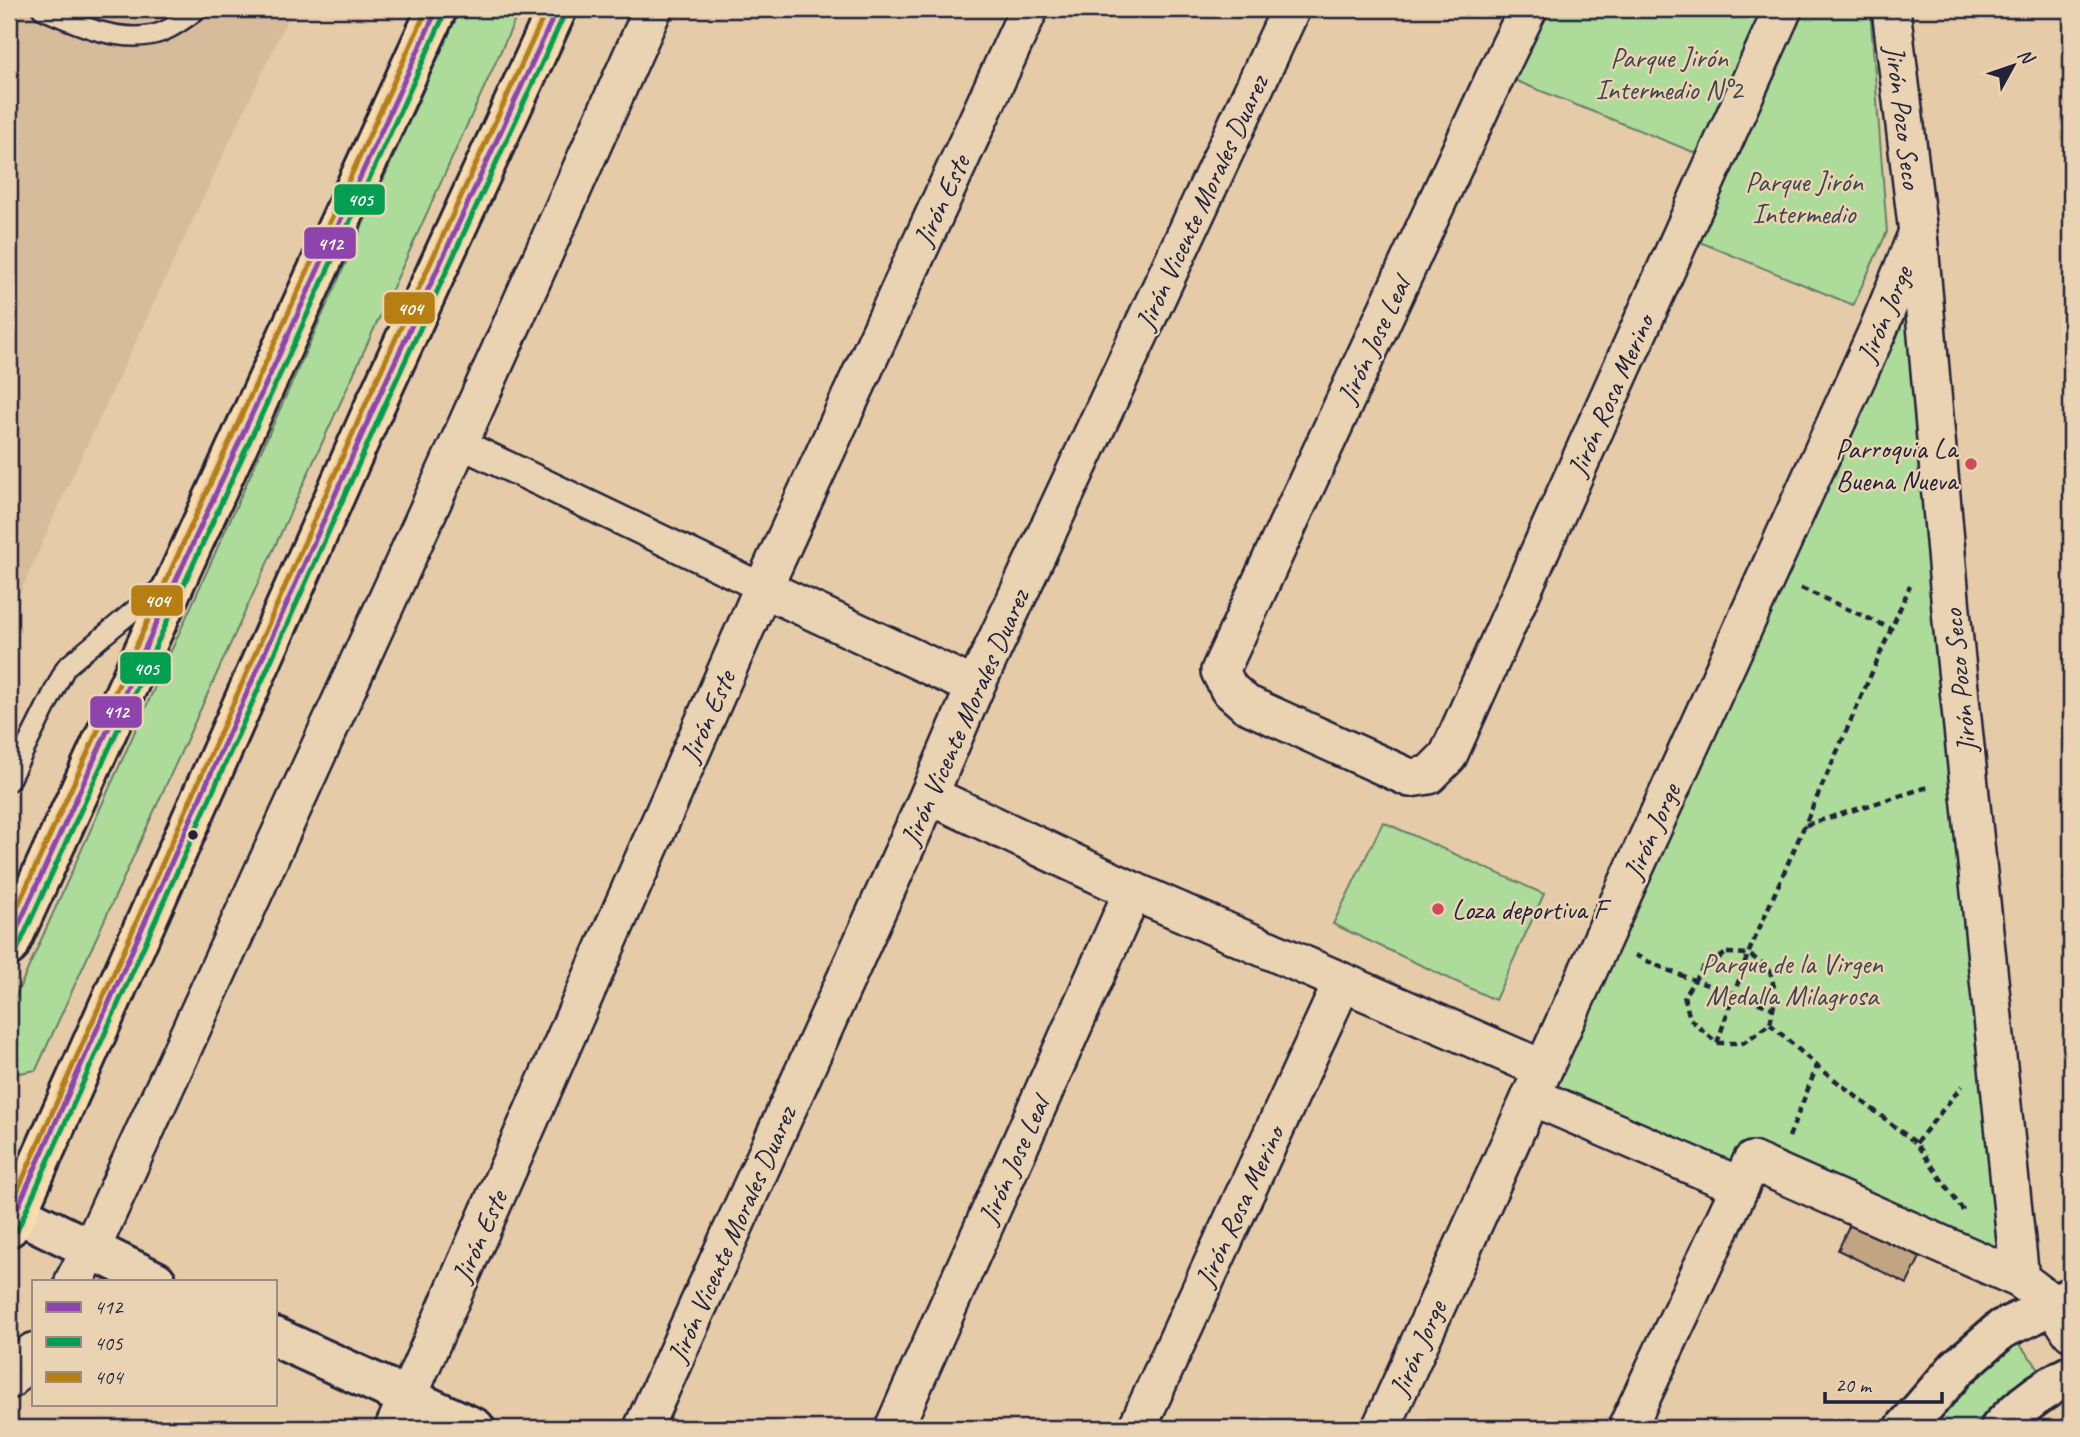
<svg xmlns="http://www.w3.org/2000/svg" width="2080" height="1437" font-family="Caveat,sans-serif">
  <rect width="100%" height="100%" fill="#e6cba8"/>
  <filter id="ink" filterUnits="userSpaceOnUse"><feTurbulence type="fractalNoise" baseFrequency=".0143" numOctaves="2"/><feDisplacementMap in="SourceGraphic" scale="14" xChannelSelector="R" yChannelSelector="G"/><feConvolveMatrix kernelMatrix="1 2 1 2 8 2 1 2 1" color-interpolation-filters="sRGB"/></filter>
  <g filter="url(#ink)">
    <path fill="#d7bc9b" d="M9 9H292L58 507 9 619Z"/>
    <g fill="#acdb9a" stroke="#677e6a" stroke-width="2">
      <path d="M460 9H520L36 1070 9 1075V1011Z"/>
      <path d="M1543 9H1774L1703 156 1509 78Z"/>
      <path d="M1804 9H1870L1887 232 1853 305 1695 240Z"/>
      <path d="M1916 270 1955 783 1998 1258 1737 1172 1546 1086Z"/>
      <path d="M1383 822 1544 894 1495 1000 1333 924Z"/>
      <path d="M2014 1338 2042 1372 1980 1419 1971 1428H1918Z"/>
    </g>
    <path fill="#c1a482" stroke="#22223b" stroke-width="2" d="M1855 1214 1925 1247 1907 1284 1838 1250Z"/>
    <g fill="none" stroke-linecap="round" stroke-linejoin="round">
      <defs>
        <g id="service">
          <path d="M42 9C76 24 123 46 162 32 174 27 188 17 198 9"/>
          <path d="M9 781 66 667 162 587"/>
        </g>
        <path id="pedestrian" d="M459 443 763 588"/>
        <g id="minor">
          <path d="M1528 9 1494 79 1220 671 1229 689 1246 704 1410 778 1429 775 1448 756 1783 9"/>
          <path d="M1891 9 1918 233 1952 621 2020 1279 2053 1304 2071 1332"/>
          <path d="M763 588 975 687"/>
          <path d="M929 795 1133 891 1543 1069"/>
          <path d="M1531 1096 1740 1186"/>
          <path d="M74 1281 90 1251 459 443 653 9"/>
          <path d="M9 1380 33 1352"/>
          <path d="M394 1428 763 588 1029 9"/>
          <path d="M643 1428 929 795 975 687 1291 9"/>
          <path d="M894 1428 1133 891"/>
          <path d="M1137 1428 1342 983"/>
          <path d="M1381 1428 1878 330 1916 237"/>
          <path d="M1627 1428 1752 1161 2020 1279"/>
        </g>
        <g id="tertiary">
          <path d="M17 1213 156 1281"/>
          <path d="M275 1337 475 1428"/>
        </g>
        <g id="secondary">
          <path d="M1905 1428 1957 1368 2002 1329 2071 1297"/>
          <path d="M2000 1428C2020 1406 2044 1388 2071 1375"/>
        </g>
        <g id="primary">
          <path d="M9 946 437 9"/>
          <path d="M9 1227 17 1213 376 403 557 9"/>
        </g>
      </defs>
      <use href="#service" stroke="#22223b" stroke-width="23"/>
      <use href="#pedestrian" stroke="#22223b" stroke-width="33"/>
      <use href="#minor" stroke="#22223b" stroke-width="42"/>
      <use href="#tertiary" stroke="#22223b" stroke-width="44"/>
      <use href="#secondary" stroke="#22223b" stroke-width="44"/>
      <use href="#primary" stroke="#22223b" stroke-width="44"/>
      <g stroke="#22223b" stroke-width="4.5" stroke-dasharray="7 5" stroke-linecap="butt">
        <path d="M1801 588 1892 629"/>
        <path d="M1806 825 1931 786"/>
        <path d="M1727 953 1748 954 1769 967 1776 995 1770 1024 1743 1043H1717L1690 1019 1684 996 1704 966Z"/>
        <path d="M1635 955C1680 978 1728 991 1775 1009"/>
        <path d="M1770 1024 1817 1066 1916 1143 1964 1212"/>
        <path d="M1717 1043 1748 954 1910 586"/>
        <path d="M1789 1137 1817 1066"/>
        <path d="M1916 1143 1962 1086"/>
      </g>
      <use href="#service" stroke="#ead3b3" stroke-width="18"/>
      <use href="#pedestrian" stroke="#ead3b3" stroke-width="28"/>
      <use href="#minor" stroke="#ead3b3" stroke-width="37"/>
      <use href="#tertiary" stroke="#ead3b3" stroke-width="38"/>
      <use href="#secondary" stroke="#ead3b3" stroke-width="38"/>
      <use href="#primary" stroke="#fbddab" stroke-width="38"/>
      <defs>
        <g id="bus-1">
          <path d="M9 946 437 9"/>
          <path d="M9 1227 376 403 557 9"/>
        </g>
        <g id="bus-2">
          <path d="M17 950 445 13"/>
          <path d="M17 1231 384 407 565 13"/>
        </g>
        <g id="bus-3">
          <path d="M9 925 427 9"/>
          <path d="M9 1210 368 399 547 9"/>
        </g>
      </defs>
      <use href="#bus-1" stroke="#ead3b3" stroke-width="10"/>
      <use href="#bus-2" stroke="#ead3b3" stroke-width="10"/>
      <use href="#bus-3" stroke="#ead3b3" stroke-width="10"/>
      <use href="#bus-1" stroke="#8e44ad" stroke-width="5"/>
      <use href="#bus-2" stroke="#029f50" stroke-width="5"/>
      <use href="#bus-3" stroke="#b77e12" stroke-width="5"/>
    </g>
  </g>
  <g fill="#d1495b" stroke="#ead3b3" stroke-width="2.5">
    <circle cx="1971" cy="464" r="7"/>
    <circle cx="1438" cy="909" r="7"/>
  </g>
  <circle fill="#22223b" stroke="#ead3b3" stroke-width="2.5" cx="193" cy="835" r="6"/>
  <g text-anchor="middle" stroke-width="5" stroke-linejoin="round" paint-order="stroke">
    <g font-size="28" fill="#3e474e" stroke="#ead3b3">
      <text x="1669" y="67">Parque Jirón<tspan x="1669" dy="32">Intermedio N°2</tspan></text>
      <text x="1804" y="191">Parque Jirón<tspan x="1804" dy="32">Intermedio</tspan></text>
      <text x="1792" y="973">Parque de la Virgen<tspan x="1792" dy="32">Medalla Milagrosa</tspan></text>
    </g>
    <g font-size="28" fill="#22223b" stroke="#ead3b3">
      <text transform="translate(1904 117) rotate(83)" y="10">Jirón Pozo Seco</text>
      <text transform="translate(941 200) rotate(-65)" y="10">Jirón Este</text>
      <text transform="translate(1201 202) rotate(-65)" y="10">Jirón Vicente Morales Duarez</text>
      <text transform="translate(1884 314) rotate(-67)" y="10">Jirón Jorge</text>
      <text transform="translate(1373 340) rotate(-65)" y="10">Jirón Jose Leal</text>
      <text transform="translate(1610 395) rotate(-66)" y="10">Jirón Rosa Merino</text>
      <text transform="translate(1959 681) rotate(-96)" y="10">Jirón Pozo Seco</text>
      <text transform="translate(707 716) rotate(-66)" y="10">Jirón Este</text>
      <text transform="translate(964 717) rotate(-66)" y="10">Jirón Vicente Morales Duarez</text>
      <text transform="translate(1651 831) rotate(-66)" y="10">Jirón Jorge</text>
      <text transform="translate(1013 1160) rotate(-66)" y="10">Jirón Jose Leal</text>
      <text transform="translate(1239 1206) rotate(-65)" y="10">Jirón Rosa Merino</text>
      <text transform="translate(731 1234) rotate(-66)" y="10">Jirón Vicente Morales Duarez</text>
      <text transform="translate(479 1236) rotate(-66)" y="10">Jirón Este</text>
      <text transform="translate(1417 1348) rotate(-66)" y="10">Jirón Jorge</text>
    </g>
    <g font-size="28" fill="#22223b" stroke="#ead3b3" text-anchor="end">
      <text x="1957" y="458">Parroquia La<tspan x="1957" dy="32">Buena Nueva</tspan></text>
      <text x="1452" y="919" text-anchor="start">Loza deportiva F</text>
    </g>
  </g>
  <g stroke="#ead3b3" stroke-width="2.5">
    <rect x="333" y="183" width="53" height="33" rx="7" fill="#029f50"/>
    <rect x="303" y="226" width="54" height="34" rx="7" fill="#8e44ad"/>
    <rect x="383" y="291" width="53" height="34" rx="7" fill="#b77e12"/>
    <rect x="130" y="584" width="54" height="33" rx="7" fill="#b77e12"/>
    <rect x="119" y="651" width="53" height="34" rx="7" fill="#029f50"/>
    <rect x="89" y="695" width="54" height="34" rx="7" fill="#8e44ad"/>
  </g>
  <g font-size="19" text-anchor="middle" font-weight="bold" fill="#fff">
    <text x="360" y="206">405</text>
    <text x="330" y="250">412</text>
    <text x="410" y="315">404</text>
    <text x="157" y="607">404</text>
    <text x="146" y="675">405</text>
    <text x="116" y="718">412</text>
  </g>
  <rect width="2080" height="1437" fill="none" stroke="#ead3b3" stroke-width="35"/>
  <rect x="18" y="18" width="2045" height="1402" fill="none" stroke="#22223b" stroke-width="2.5" filter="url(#ink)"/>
  <rect x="32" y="1280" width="245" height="126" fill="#ead3b3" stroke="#9a8c83" stroke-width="2"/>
  <rect x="46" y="1302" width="35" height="10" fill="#8e44ad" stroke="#9a8c83" stroke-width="2"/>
  <text x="94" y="1314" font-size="21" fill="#22223b">412</text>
  <rect x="46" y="1337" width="35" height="10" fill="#029f50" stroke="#9a8c83" stroke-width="2"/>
  <text x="94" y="1350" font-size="21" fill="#22223b">405</text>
  <rect x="46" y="1372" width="35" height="10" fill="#b77e12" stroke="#9a8c83" stroke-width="2"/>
  <text x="94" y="1384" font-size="21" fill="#22223b">404</text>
  <g transform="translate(2013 66) rotate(50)" stroke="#ead3b3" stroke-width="5" paint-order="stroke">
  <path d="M0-5L12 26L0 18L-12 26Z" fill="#22223b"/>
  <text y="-10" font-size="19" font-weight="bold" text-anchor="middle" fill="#22223b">N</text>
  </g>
  <path d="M1825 1392v10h117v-10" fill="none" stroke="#22223b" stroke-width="3.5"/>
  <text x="1835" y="1392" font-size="21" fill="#22223b" stroke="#ead3b3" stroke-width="5" paint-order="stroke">20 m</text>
</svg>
